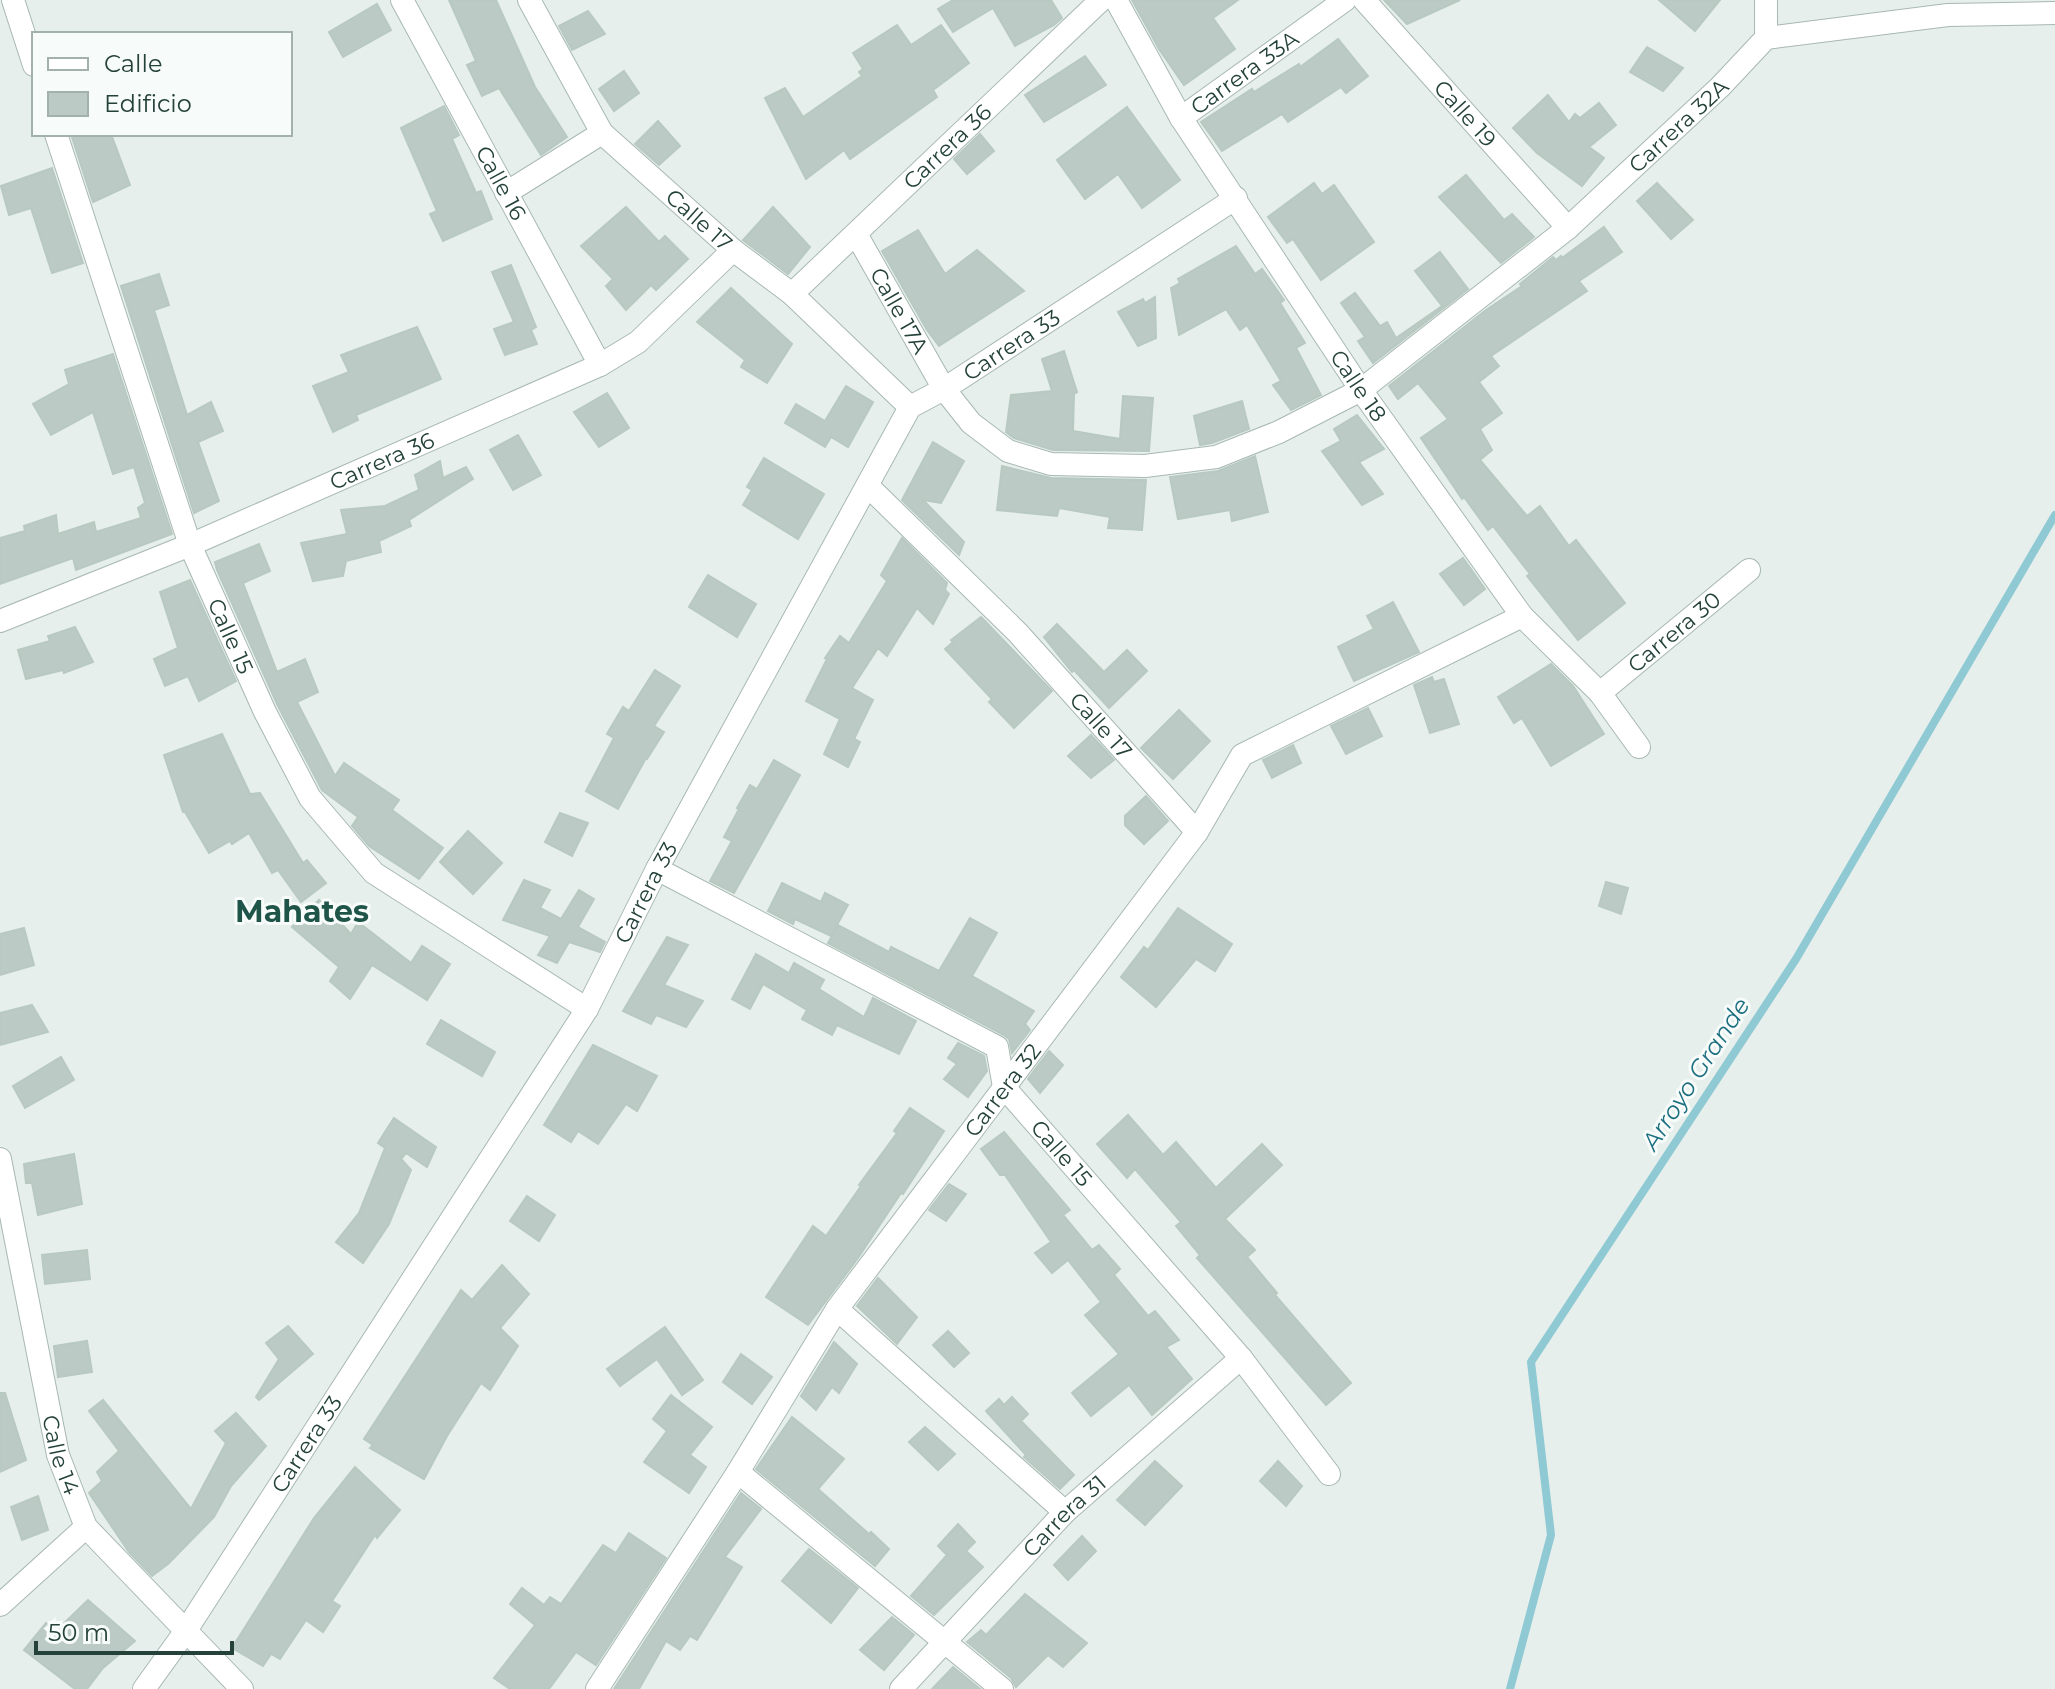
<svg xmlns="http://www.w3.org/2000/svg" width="2055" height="1689" font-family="Montserrat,sans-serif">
  <rect width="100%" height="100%" fill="#e6efeb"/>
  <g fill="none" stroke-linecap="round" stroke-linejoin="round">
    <path stroke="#8ec9d4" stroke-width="8" d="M1510 1689 1551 1535 1531 1362 1796 959 2055 515"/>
  </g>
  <g fill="#bbcac4" stroke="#b8c9c2" stroke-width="2">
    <path d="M449 0H496L535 87 567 137 541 155 499 88 482 96 467 65 476 61Z"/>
    <path d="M953 0H1051L1062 18 1054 25 1015 46 993 8 953 32 938 9Z"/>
    <path d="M1132 0H1238L1213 18 1235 49 1184 85 1159 49Z"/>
    <path d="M1384 0H1460L1407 24Z"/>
    <path d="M1659 0H1720L1695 31Z"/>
    <path d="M377 4 391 30 343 57 329 32Z"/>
    <path d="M588 11 605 34 572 50 559 26Z"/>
    <path d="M897 25 911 45 941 25 969 63 933 90 937 97 850 159 844 150 806 179 765 98 785 88 803 117 862 76 859 72 863 69 853 53Z"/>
    <path d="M1338 39 1368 76 1346 93 1341 87 1288 122 1282 114 1222 151 1201 122 1252 89 1254 92 1299 64 1300 67Z"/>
    <path d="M1647 47 1683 68 1663 91 1630 72Z"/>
    <path d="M1085 56 1106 85 1044 122 1025 95Z"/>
    <path d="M624 71 639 93 614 111 599 89Z"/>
    <path d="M1548 95 1569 122 1575 114 1580 118 1599 103 1616 125 1589 147 1604 158 1582 186 1537 153 1513 128Z"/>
    <path d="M444 106 459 135 452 139 476 193 481 191 492 219 443 241 430 214 437 211 401 128Z"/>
    <path d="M1127 107 1180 180 1142 208 1118 174 1085 199 1057 160Z"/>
    <path d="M658 121 680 146 659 165 635 144Z"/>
    <path d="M71 134H111L130 185 93 202Z"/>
    <path d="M980 134 994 151 967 174 954 159Z"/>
    <path d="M52 168 83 263 52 273 31 208 9 215 1 186Z"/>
    <path d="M1466 175 1504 220 1512 214 1534 237 1501 263 1439 197Z"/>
    <path d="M1314 183 1322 194 1334 185 1374 242 1321 280 1293 239 1287 243 1268 217Z"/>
    <path d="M1657 183 1693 220 1671 239 1637 201Z"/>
    <path d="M626 207 659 242 665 236 688 259 656 290 651 285 626 310 606 286 613 279 581 246Z"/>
    <path d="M773 207 810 247 788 274 743 240Z"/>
    <path d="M1604 227 1622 252 1579 281 1587 291 1491 356 1499 366 1479 382 1502 413 1480 429 1492 450 1480 460 1527 516 1540 506 1569 546 1576 540 1625 603 1578 640 1527 576 1530 574 1493 526 1488 530 1464 497 1462 499 1421 438 1448 419 1418 383 1398 399 1389 386 1486 310 1522 286 1520 284 1553 257 1556 260 1561 256 1562 258Z"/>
    <path d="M918 230 945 274 977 250 1024 291 939 346 927 330 882 251Z"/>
    <path d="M1236 246 1255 274 1262 269 1284 300 1280 303 1305 343 1296 348 1321 395 1291 410 1273 385 1281 381 1247 325 1240 330 1226 309 1179 335 1171 288 1180 283 1178 279Z"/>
    <path d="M1440 252 1468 289 1373 363 1358 341 1365 337 1341 303 1355 293 1380 326 1387 322 1396 338 1442 306 1415 271Z"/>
    <path d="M511 265 536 327 531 330 537 344 505 355 494 329 514 322 492 272Z"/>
    <path d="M159 274 169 305 154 310 187 415 211 402 223 431 198 442 219 501 194 513 121 286Z"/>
    <path d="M731 288 792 344 767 383 741 367 745 360 697 322Z"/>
    <path d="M1155 297 1156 338 1138 346 1118 312 1143 299 1145 303Z"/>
    <path d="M417 327 441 379 356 415 358 420 333 432 313 386 349 372 341 355Z"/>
    <path d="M1064 351 1077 392 1074 394 1073 431 1120 439 1123 396 1153 398 1149 451 1053 450 1014 438 1006 432 1011 395 1052 391 1042 359Z"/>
    <path d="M113 354 172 534 76 570 73 558 0 584V538L25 531 24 526 56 515 58 534 94 522 96 532 141 518 138 508 145 503 134 467 113 474 93 412 51 435 33 404 69 384 65 370Z"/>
    <path d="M846 386 873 402 848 447 831 437 825 447 785 423 796 404 825 421Z"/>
    <path d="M607 393 629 428 599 447 574 412Z"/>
    <path d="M1242 401 1249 429 1212 443 1200 445 1194 416Z"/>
    <path d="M1357 415 1384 449 1359 462 1383 494 1362 505 1322 451 1341 441 1334 429Z"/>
    <path d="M518 435 541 475 513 490 490 450Z"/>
    <path d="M933 442 964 461 941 503 923 500 964 542 959 555 902 500Z"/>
    <path d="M1255 456 1268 512 1232 521 1230 510 1178 519 1170 477 1218 471Z"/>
    <path d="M764 458 824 494 798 539 743 505 752 490 747 487Z"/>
    <path d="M440 461 443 478 466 467 473 479 409 520 411 526 379 541 381 552 346 561 343 576 313 581 301 543 347 534 341 510 385 506 419 490 415 475Z"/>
    <path d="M1002 466 1051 478 1146 480 1142 530 1108 528 1110 517 1059 508 1057 516 997 510Z"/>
    <path d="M902 538 947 583 945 590 949 594 933 624 917 608 887 656 878 648 852 688 873 700 854 739 860 742 848 767 824 754 840 719 806 701 827 659 825 658 840 636 849 643 887 581 881 575Z"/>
    <path d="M259 544 270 571 243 583 277 672 305 659 318 692 297 702 335 776 344 763 399 800 392 810 443 848 419 879 369 846 352 826 358 817 322 790 278 706 217 570 215 562Z"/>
    <path d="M1463 558 1485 589 1464 605 1440 574Z"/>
    <path d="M708 575 756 604 737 637 689 607Z"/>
    <path d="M190 580 236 681 199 701 188 676 165 686 154 659 178 648 160 592Z"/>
    <path d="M1393 602 1419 652 1354 681 1338 647 1374 629 1367 616Z"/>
    <path d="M981 617 1052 691 1014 728 989 702 992 699 945 649 953 642 951 640Z"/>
    <path d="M1057 624 1104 672 1127 650 1147 671 1109 708 1074 670 1072 672 1044 637Z"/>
    <path d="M75 627 93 662 64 673 63 670 26 679 18 650 50 641 48 636Z"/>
    <path d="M1551 664 1573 686 1604 734 1551 766 1522 718 1514 723 1498 697Z"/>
    <path d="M655 670 680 686 654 726 664 732 647 759 646 758 618 809 586 791 614 738 607 734 623 707 629 711Z"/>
    <path d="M1432 677 1434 682 1444 679 1459 724 1430 733 1414 685Z"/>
    <path d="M1368 708 1382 736 1346 754 1331 726Z"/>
    <path d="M1179 710 1210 741 1173 779 1141 748Z"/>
    <path d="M222 734 250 794 260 793 303 863 307 860 326 883 301 902 278 870 272 873 249 833 232 844 230 841 209 853 185 812H183L164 755Z"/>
    <path d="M1091 735 1114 760 1091 778 1068 756Z"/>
    <path d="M1293 745 1301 763 1272 778 1263 760Z"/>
    <path d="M774 760 800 775 734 893 710 881 732 841 724 837 739 809 737 808 750 785 757 789Z"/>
    <path d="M1146 796 1168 821 1144 844 1125 825V816Z"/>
    <path d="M560 813 588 823 572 856 545 842Z"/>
    <path d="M468 831 502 863 473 894 440 862Z"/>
    <path d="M524 880 550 890 540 908 561 919 579 890 594 899 578 927 605 942 600 952 569 942 557 963 538 955 550 936 503 920Z"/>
    <path d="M1606 882 1628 888 1621 914 1599 906Z"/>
    <path d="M782 883 821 902 825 893 848 905 831 936 795 919 793 924 768 911Z"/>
    <path d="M319 900 351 934 358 922 411 963 422 946 450 964 427 1000 372 965 350 999 330 981 339 967 292 927Z"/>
    <path d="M1178 908 1232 944 1215 971 1196 959 1156 1007 1121 977 1144 947 1148 950Z"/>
    <path d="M970 918 997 933 972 976 1034 1011 1025 1024 1030 1030 1012 1053 1009 1039 1004 1035 828 943 838 925 889 952 891 947 939 971Z"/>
    <path d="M24 928 34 965 0 975V934Z"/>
    <path d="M667 937 688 945 664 985 703 1001 686 1027 656 1015 651 1024 623 1011Z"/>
    <path d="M756 954 789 973 794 963 824 980 819 989 864 1017 873 998 916 1021 899 1054 837 1025 832 1035 802 1019 807 1010 763 984 750 1009 732 999Z"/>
    <path d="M32 1005 48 1032 0 1045V1013Z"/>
    <path d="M441 1020 495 1052 482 1076 427 1044Z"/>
    <path d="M958 1043 984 1056 987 1071 968 1097 944 1079 957 1064 948 1058Z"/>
    <path d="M593 1045 657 1076 637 1111 626 1104 598 1144 578 1131 571 1142 544 1125Z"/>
    <path d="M1049 1051 1063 1065 1040 1093 1028 1079Z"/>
    <path d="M61 1057 74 1080 25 1108 13 1086Z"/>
    <path d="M910 1108 944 1131 903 1194 901 1193 858 1258 808 1325 766 1297 813 1226 826 1236 861 1186 859 1185 897 1133 894 1131Z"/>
    <path d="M1128 1115 1163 1155 1176 1142 1216 1188 1262 1144 1282 1165 1225 1219 1255 1250 1247 1257 1277 1293 1275 1295 1351 1383 1326 1405 1197 1258 1200 1255 1176 1226 1181 1222 1135 1169 1127 1178 1097 1144Z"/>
    <path d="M394 1118 436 1147 427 1167 406 1153 401 1159 411 1170 389 1224 363 1263 336 1242 359 1213 385 1148 378 1143Z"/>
    <path d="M1004 1132 1070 1210 1063 1215 1092 1250 1099 1245 1120 1269 1114 1275 1148 1316 1155 1311 1179 1340 1166 1347 1192 1379 1152 1415 1129 1385 1091 1416 1072 1393 1119 1354 1085 1315 1101 1302 1068 1260 1052 1273 1035 1253 1051 1242 1005 1175H1000L981 1149Z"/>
    <path d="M74 1154 82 1204 38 1215 32 1183H26L24 1164Z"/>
    <path d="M949 1184 966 1194 946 1221 929 1210Z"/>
    <path d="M527 1196 555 1215 539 1241 510 1221Z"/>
    <path d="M87 1250 90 1279 45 1284 42 1255Z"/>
    <path d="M502 1265 529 1294 500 1328 518 1346 490 1390 481 1383 447 1436 424 1479 370 1448 373 1445 364 1439 461 1290 472 1300Z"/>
    <path d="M878 1278 917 1317 897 1344 857 1306Z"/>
    <path d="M288 1326 313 1354 259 1400 256 1397 279 1359 266 1343Z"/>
    <path d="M665 1327 703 1380 682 1395 657 1359 620 1386 607 1369Z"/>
    <path d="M948 1331 969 1353 954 1367 933 1345Z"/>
    <path d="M87 1341 92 1372 58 1377 54 1346Z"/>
    <path d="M834 1342 857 1364 839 1393 832 1387 816 1410 801 1396Z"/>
    <path d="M741 1354 772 1377 752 1404 723 1382Z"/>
    <path d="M0 1393H5L26 1460 0 1472Z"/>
    <path d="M671 1395 712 1427 690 1455 706 1467 689 1493 644 1462 667 1431 653 1419Z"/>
    <path d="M1012 1397 1028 1414 1021 1421 1074 1475 1060 1489 1024 1457 1026 1455 986 1411 999 1399 1004 1405Z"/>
    <path d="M103 1400 191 1509 226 1443 215 1431 236 1413 266 1446 231 1486 214 1517 168 1564 152 1576 129 1552 89 1493 102 1481 97 1472 119 1451 89 1411Z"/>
    <path d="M792 1417 844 1459 818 1489 869 1534 871 1532 889 1549 875 1566 756 1469Z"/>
    <path d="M925 1427 955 1454 938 1470 909 1442Z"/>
    <path d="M1155 1461 1182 1486 1145 1525 1117 1500Z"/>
    <path d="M1278 1461 1302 1486 1286 1506 1260 1481Z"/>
    <path d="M355 1467 400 1510 377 1538 375 1535 332 1601 340 1606 323 1632 306 1620 280 1659 271 1654 263 1666 232 1648 314 1518Z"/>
    <path d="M741 1493 761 1509 725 1557 742 1567 697 1640 690 1636 680 1650 666 1641 639 1689H614Z"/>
    <path d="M38 1496 48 1530 22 1540 11 1507Z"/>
    <path d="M958 1524 975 1542 966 1551 983 1567 934 1615 911 1596 947 1555 938 1546Z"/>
    <path d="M629 1533 666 1558 596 1665 576 1652 549 1689H510L494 1678 535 1625 510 1604 522 1588 544 1605 550 1597 561 1604 603 1545 616 1553Z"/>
    <path d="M1082 1536 1096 1551 1068 1580 1054 1565Z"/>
    <path d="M809 1549 858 1588 831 1623 782 1581Z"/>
    <path d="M1025 1594 1087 1643 1063 1667 1048 1655 1016 1687 1011 1678 967 1642 981 1630 986 1635Z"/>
    <path d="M88 1600 135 1641 103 1668 87 1689H75L24 1650 46 1623 56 1631Z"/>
    <path d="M892 1617 914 1635 884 1670 860 1650Z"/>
    <path d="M953 1667 980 1689H932Z"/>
  </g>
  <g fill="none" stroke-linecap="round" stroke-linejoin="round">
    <defs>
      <g id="street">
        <path d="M13 0 34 65"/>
        <path id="s1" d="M402 0 600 365"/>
        <path id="s2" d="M529 0 602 133 733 250 792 294 910 407"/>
        <path id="s3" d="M1116 0 1181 118 1361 390 1522 616 1600 693 1639 747"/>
        <path id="s4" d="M1364 0 1568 228"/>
        <path d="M1766 38V0"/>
        <path id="s5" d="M1181 118 1345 0"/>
        <path id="s6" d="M56 134 190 545 265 712 310 798 374 873 587 1009"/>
        <path d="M506 193 602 133"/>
        <path id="s7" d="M856 234 944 389 971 423 1008 451 1051 464 1145 466 1216 457 1279 432 1361 390 1568 228 1720 87 1766 38 1948 15 2055 13"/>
        <path id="s8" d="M792 294 1101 0"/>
        <path id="s9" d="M868 486 1018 633 1197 832"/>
        <path id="s10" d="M0 621 190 545 600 365 638 342 733 250"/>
        <path id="s11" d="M1600 693 1749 570"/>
        <path id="s12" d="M657 869 997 1047 1004 1087 1241 1358 1329 1474"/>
        <path id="s13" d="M0 1159 58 1455 86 1527 242 1689"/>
        <path d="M837 1309 1065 1512"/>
        <path d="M738 1472 1002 1689"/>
        <path d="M0 1605 86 1527"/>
        <path id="s14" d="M144 1689 185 1632 587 1009 657 869 910 407 944 389 1236 198"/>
        <path id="s15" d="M597 1689 738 1472 837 1309 1197 832 1242 755 1522 616"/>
        <path id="s16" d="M901 1689 1065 1512 1241 1358"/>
      </g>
    </defs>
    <use href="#street" stroke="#a8b8b2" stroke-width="24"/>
    <use href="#street" stroke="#fff" stroke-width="22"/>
  </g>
  <g text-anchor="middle" stroke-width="6" stroke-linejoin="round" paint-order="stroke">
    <g font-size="22" fill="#24423a" stroke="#f7fbf9">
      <text dy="8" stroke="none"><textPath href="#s5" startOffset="78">Carrera 33A</textPath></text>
      <text dy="8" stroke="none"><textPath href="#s4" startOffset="152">Calle 19</textPath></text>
      <text dy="8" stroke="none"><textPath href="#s7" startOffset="1052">Carrera 32A</textPath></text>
      <text dy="8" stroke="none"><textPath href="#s8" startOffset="214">Carrera 36</textPath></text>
      <text dy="8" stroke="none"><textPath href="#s1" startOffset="208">Calle 16</textPath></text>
      <text dy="8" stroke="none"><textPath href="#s2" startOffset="282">Calle 17</textPath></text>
      <text dy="8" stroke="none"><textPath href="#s7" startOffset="88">Calle 17A</textPath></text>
      <text dy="8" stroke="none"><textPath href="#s14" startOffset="1614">Carrera 33</textPath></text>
      <text dy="8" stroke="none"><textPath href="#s3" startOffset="456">Calle 18</textPath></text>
      <text dy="8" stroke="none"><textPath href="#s10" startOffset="414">Carrera 36</textPath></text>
      <text dy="8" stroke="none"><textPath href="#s11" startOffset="96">Carrera 30</textPath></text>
      <text dy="8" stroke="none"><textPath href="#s6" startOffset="532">Calle 15</textPath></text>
      <text dy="8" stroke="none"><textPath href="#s9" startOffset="334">Calle 17</textPath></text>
      <text dy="8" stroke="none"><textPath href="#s14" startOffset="942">Carrera 33</textPath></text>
      <text dy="8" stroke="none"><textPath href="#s15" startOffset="724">Carrera 32</textPath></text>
      <text dy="8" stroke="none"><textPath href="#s12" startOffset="512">Calle 15</textPath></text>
      <text dy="8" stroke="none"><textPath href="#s14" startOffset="294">Carrera 33</textPath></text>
      <text dy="8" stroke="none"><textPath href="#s13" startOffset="302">Calle 14</textPath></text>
      <text dy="8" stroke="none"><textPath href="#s16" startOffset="238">Carrera 31</textPath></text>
    </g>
    <g font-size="24" font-style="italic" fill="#1c6f80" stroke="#f7fbf9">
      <text transform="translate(1696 1074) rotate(-57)" y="8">Arroyo Grande</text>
    </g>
    <g font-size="30" font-weight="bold" fill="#1f5548" stroke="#f7fbf9">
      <text x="302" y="922">Mahates</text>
    </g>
  </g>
  <rect x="32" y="32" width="260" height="104" fill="#f7fbf9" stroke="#a3b1ad" stroke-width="2"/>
  <rect x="48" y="58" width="40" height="12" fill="#ffffff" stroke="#a3b1ad" stroke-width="2"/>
  <text x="104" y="72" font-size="24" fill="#24423a">Calle</text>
  <rect x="48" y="92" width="40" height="24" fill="#bbcac4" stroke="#a3b1ad" stroke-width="2"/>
  <text x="104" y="112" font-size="24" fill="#24423a">Edificio</text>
  <path d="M36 1641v12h196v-12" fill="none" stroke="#24423a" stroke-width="4"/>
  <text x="48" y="1641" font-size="24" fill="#24423a" stroke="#f7fbf9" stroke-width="6" paint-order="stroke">50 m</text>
</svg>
